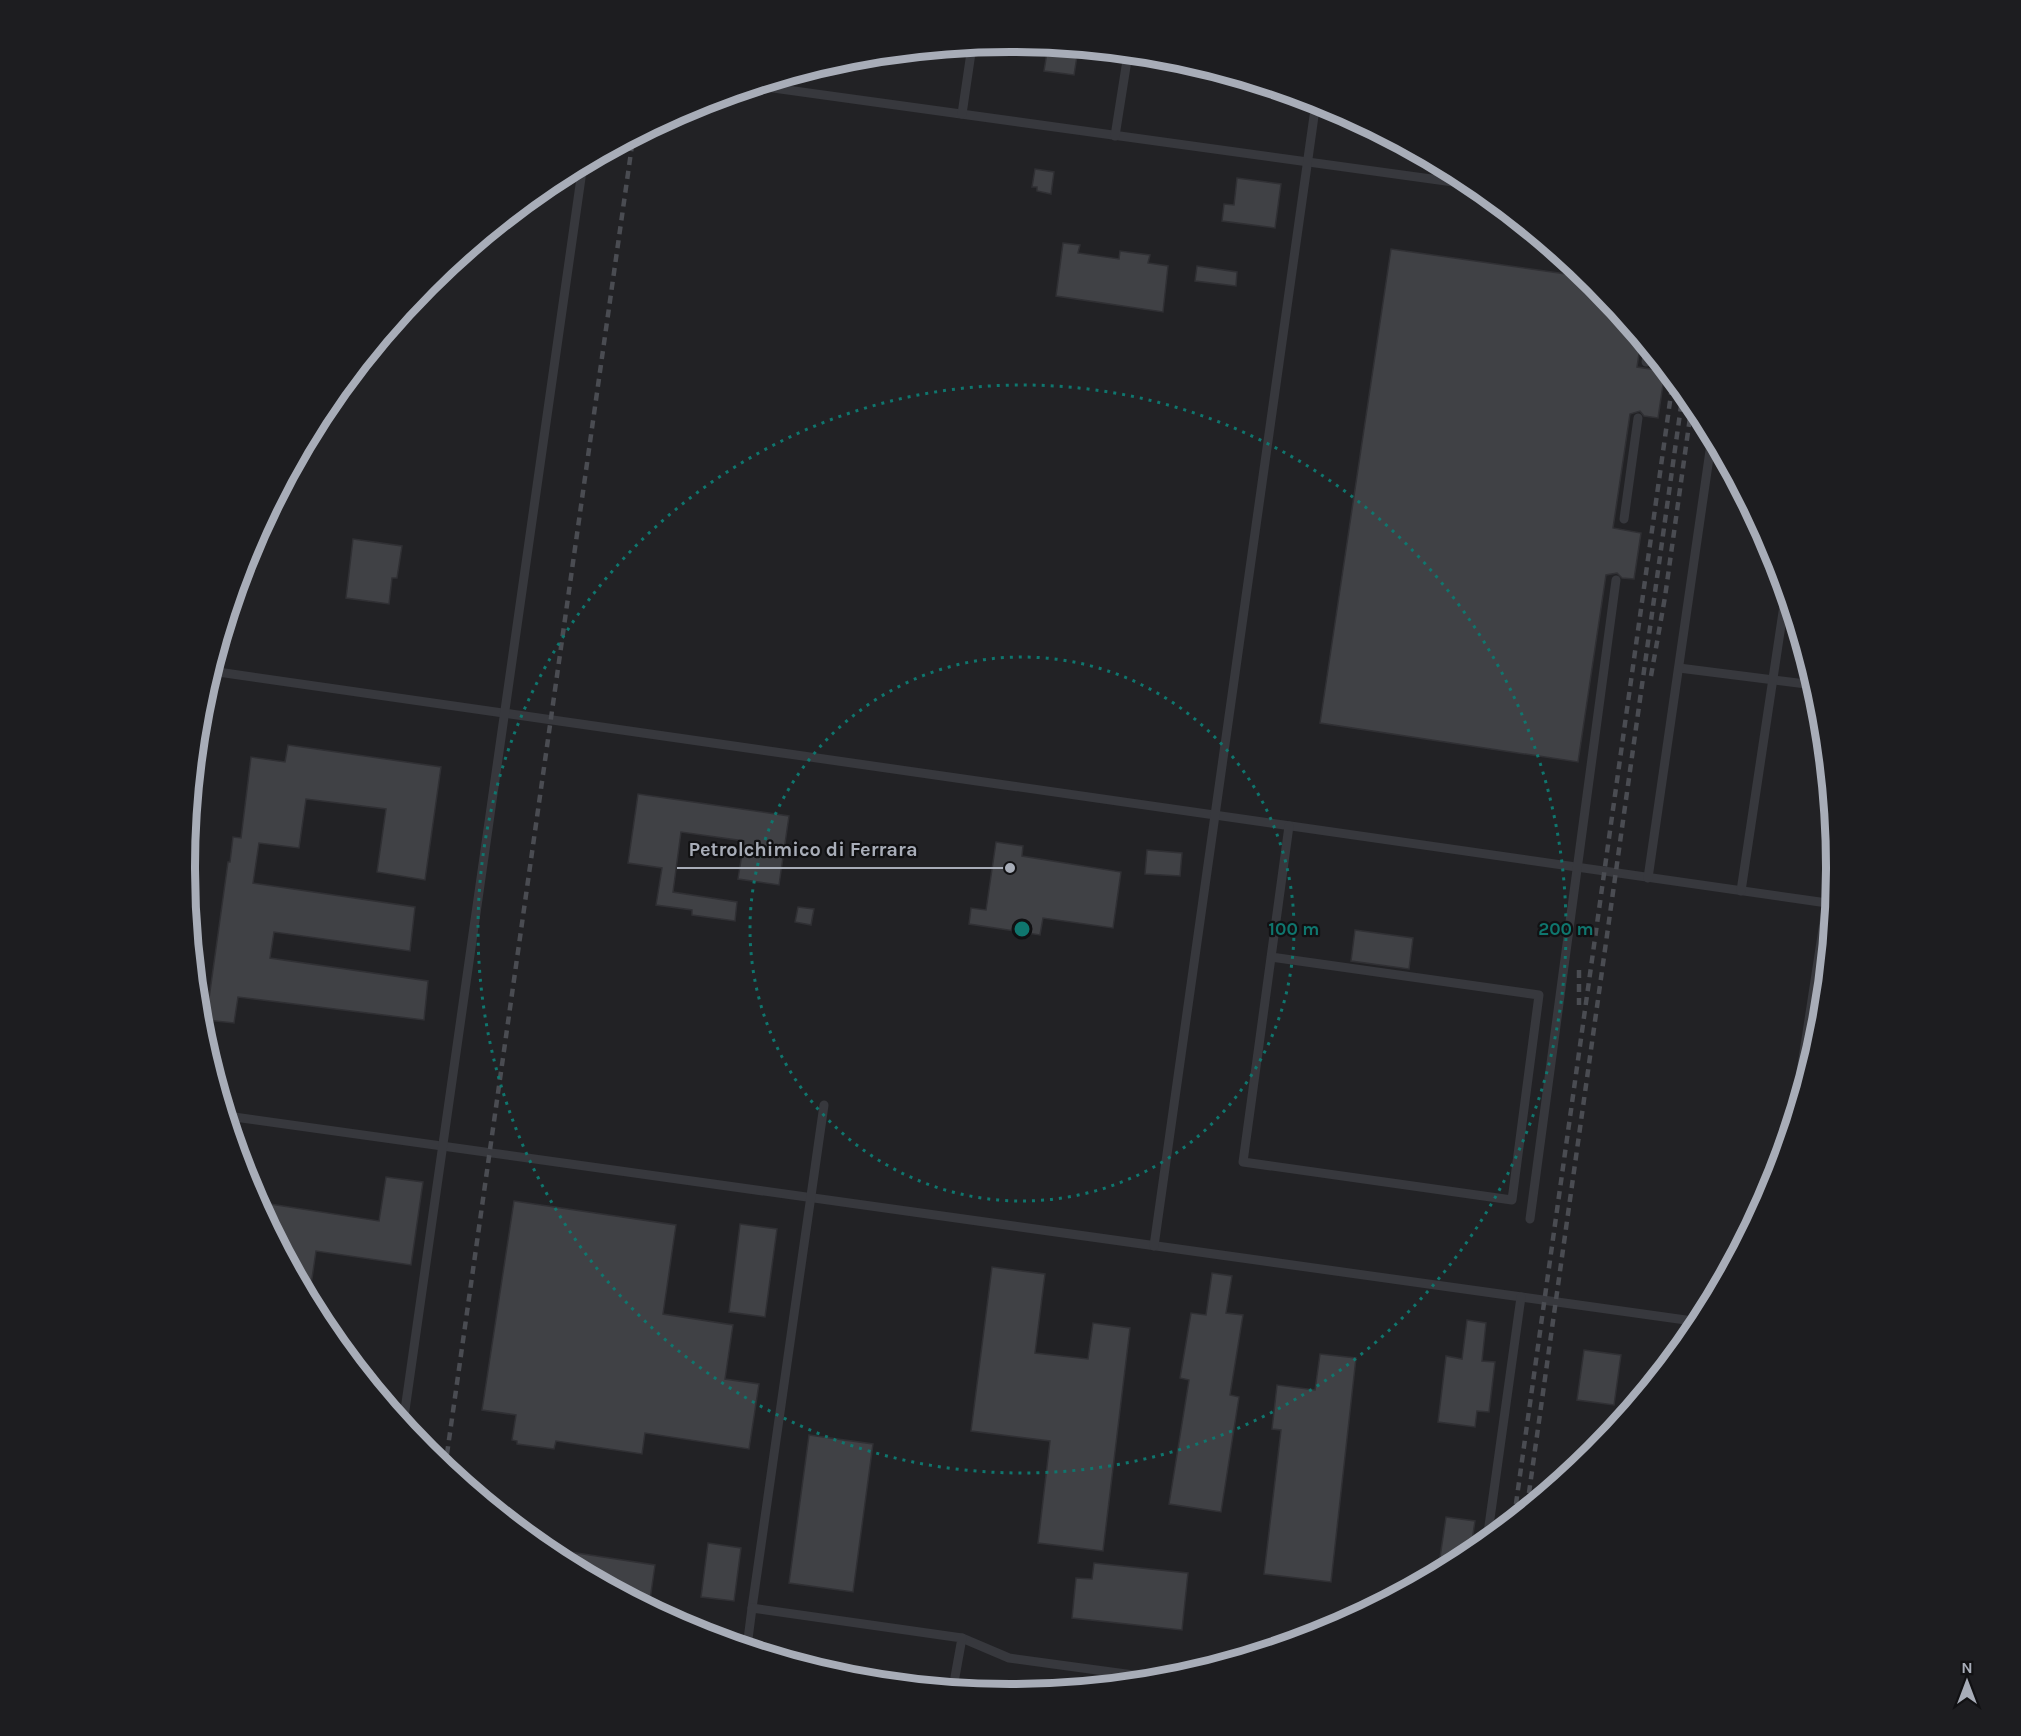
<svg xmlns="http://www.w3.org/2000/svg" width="2021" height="1736" font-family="Karla,sans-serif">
  <rect width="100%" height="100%" fill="#161618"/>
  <circle fill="#222225" cx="1010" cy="868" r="823"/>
  <g fill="#404145" stroke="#303034" stroke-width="1.5">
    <path d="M1048 46 1078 50 1074 75 1044 71Z"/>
    <path d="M1035 169 1054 172 1051 194 1037 191V187H1032Z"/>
    <path d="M1237 178 1281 184 1275 228 1222 221 1224 204 1234 205Z"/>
    <path d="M1063 243 1080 245 1078 253 1119 259 1120 251 1150 255 1148 263 1168 266 1163 312 1056 296Z"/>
    <path d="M1391 249 1587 277 1595 284 1641 340 1637 367 1665 371 1658 418 1644 416 1640 411 1630 414 1613 528 1641 533 1634 579 1622 578 1617 573 1606 575 1578 762 1320 723Z"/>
    <path d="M1197 266 1237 272 1236 286 1195 281Z"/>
    <path d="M353 539 402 546 397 578H392L389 604 346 598Z"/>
    <path d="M288 745 441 767 425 880 377 872 386 809 306 799 299 848 259 843 253 883 415 907 410 951 274 932 270 958 428 981 424 1020 238 997 234 1023 206 1020 228 862H230L233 837 241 838 251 757 285 762Z"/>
    <path d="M638 794 789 816 779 885 738 879 744 841 681 832 673 892 737 902 735 921 692 915V910L656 905 662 868 628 863Z"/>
    <path d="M996 842 1023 846 1022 856 1121 872 1113 928 1043 918 1040 935 969 924 971 908 986 910Z"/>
    <path d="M1147 850 1182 853 1180 876 1145 874Z"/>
    <path d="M798 907 814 909 811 925 795 922Z"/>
    <path d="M1355 930 1413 938 1409 969 1351 961Z"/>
    <path d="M386 1177 423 1182 411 1265 316 1251 309 1299 257 1202 379 1221Z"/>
    <path d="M514 1201 676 1225 663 1314 733 1325 725 1379 759 1384 749 1449 645 1433 642 1454 556 1441 554 1449 517 1444V1441L512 1440 516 1415 482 1410Z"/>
    <path d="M740 1224 777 1229 765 1317 729 1312Z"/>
    <path d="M992 1267 1045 1274 1035 1353 1088 1359 1093 1323 1130 1328 1103 1551 1038 1543 1050 1441 971 1431Z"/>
    <path d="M1212 1273 1232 1276 1226 1313 1243 1315 1230 1395 1239 1397 1221 1512 1169 1504 1189 1380 1180 1378 1191 1313 1206 1315Z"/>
    <path d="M1467 1320 1486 1323 1482 1361 1495 1362 1489 1412 1477 1411 1475 1427 1438 1422 1446 1356 1462 1359Z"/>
    <path d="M1584 1350 1621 1355 1614 1405 1577 1400Z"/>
    <path d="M1320 1354 1356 1358 1331 1582 1264 1574 1281 1430 1272 1429 1277 1385 1315 1390Z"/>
    <path d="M809 1435 873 1444 853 1592 789 1583Z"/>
    <path d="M1446 1517 1475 1521 1470 1554 1438 1571Z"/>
    <path d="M708 1543 741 1548 734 1601 701 1597Z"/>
    <path d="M544 1548 655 1565 649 1607 551 1555Z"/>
    <path d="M1094 1563 1188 1573 1182 1630 1072 1618 1076 1578 1092 1579Z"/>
  </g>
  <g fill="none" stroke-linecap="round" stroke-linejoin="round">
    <g stroke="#37383d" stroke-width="9">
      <path d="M758 86 1475 185"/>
      <path d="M962 114 972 46"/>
      <path d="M1115 136 1128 54"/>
      <path d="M1646 362 1648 349"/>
      <path d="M1624 519 1638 418"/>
      <path d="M1679 668 1814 685"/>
      <path d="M211 671 1827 903"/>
      <path d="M1648 878 1712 437"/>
      <path d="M1741 891 1786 592"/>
      <path d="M1271 957 1539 995 1512 1200 1243 1162 1289 826"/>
      <path d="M227 1116 1700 1322"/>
      <path d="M1794 1117 1835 851"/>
      <path d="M1530 1219 1616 580"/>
      <path d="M1154 1246 1316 102"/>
      <path d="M403 1424 583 164"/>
      <path d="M1487 1540 1521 1297"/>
      <path d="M752 1608 824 1105"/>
      <path d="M962 1638 1009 1658 1163 1679"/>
      <path d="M747 1647 752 1608 962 1638 953 1688"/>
    </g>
    <g stroke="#4a4c52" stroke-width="4.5" stroke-dasharray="8 6" stroke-linecap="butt">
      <path d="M1651 676 1665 597 1692 403"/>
      <path d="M1579 970V1005"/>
      <path d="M445 1468 633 138"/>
      <path d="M1527 1507 1683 392"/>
      <path d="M1514 1518 1673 380"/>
    </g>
  </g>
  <g fill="none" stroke="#0f766e" stroke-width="3" stroke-dasharray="3 6">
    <circle cx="1022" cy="929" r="272"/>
    <circle cx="1022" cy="929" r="544"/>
  </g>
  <path d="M0 0H2021V1736H0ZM1010 52H1011A815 815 0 0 1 1826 867V869A815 815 0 0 1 1011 1684H1010A815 815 0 0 1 195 869V867A815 815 0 0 1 1010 52Z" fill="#1d1d20" fill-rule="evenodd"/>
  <path fill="none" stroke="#a8adb8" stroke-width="8" d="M1010 52H1011A815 815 0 0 1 1826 867V869A815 815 0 0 1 1011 1684H1010A815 815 0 0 1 195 869V867A815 815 0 0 1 1010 52Z"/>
  <circle cx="1022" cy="929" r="9" fill="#0f766e" stroke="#111113" stroke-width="3"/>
  <g font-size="18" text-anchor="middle" font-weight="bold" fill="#0f766e" stroke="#111113" stroke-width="4.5" stroke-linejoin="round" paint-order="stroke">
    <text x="1294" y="935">100 m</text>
    <text x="1566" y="935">200 m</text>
  </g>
  <path fill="none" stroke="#a8adb8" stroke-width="2" d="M1010 868L930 868H677"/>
  <circle fill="#a8adb8" stroke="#111113" stroke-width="2" cx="1010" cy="868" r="6"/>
  <g font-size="20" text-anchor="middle" font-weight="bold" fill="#a8adb8" stroke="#111113" stroke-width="4.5" stroke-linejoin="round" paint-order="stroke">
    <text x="803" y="856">Petrolchimico di Ferrara</text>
  </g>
  <g transform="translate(1967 1682)" stroke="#111113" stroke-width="4.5" paint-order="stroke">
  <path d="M0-4.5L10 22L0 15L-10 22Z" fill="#a8adb8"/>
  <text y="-9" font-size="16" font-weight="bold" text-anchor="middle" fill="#a8adb8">N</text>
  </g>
</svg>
